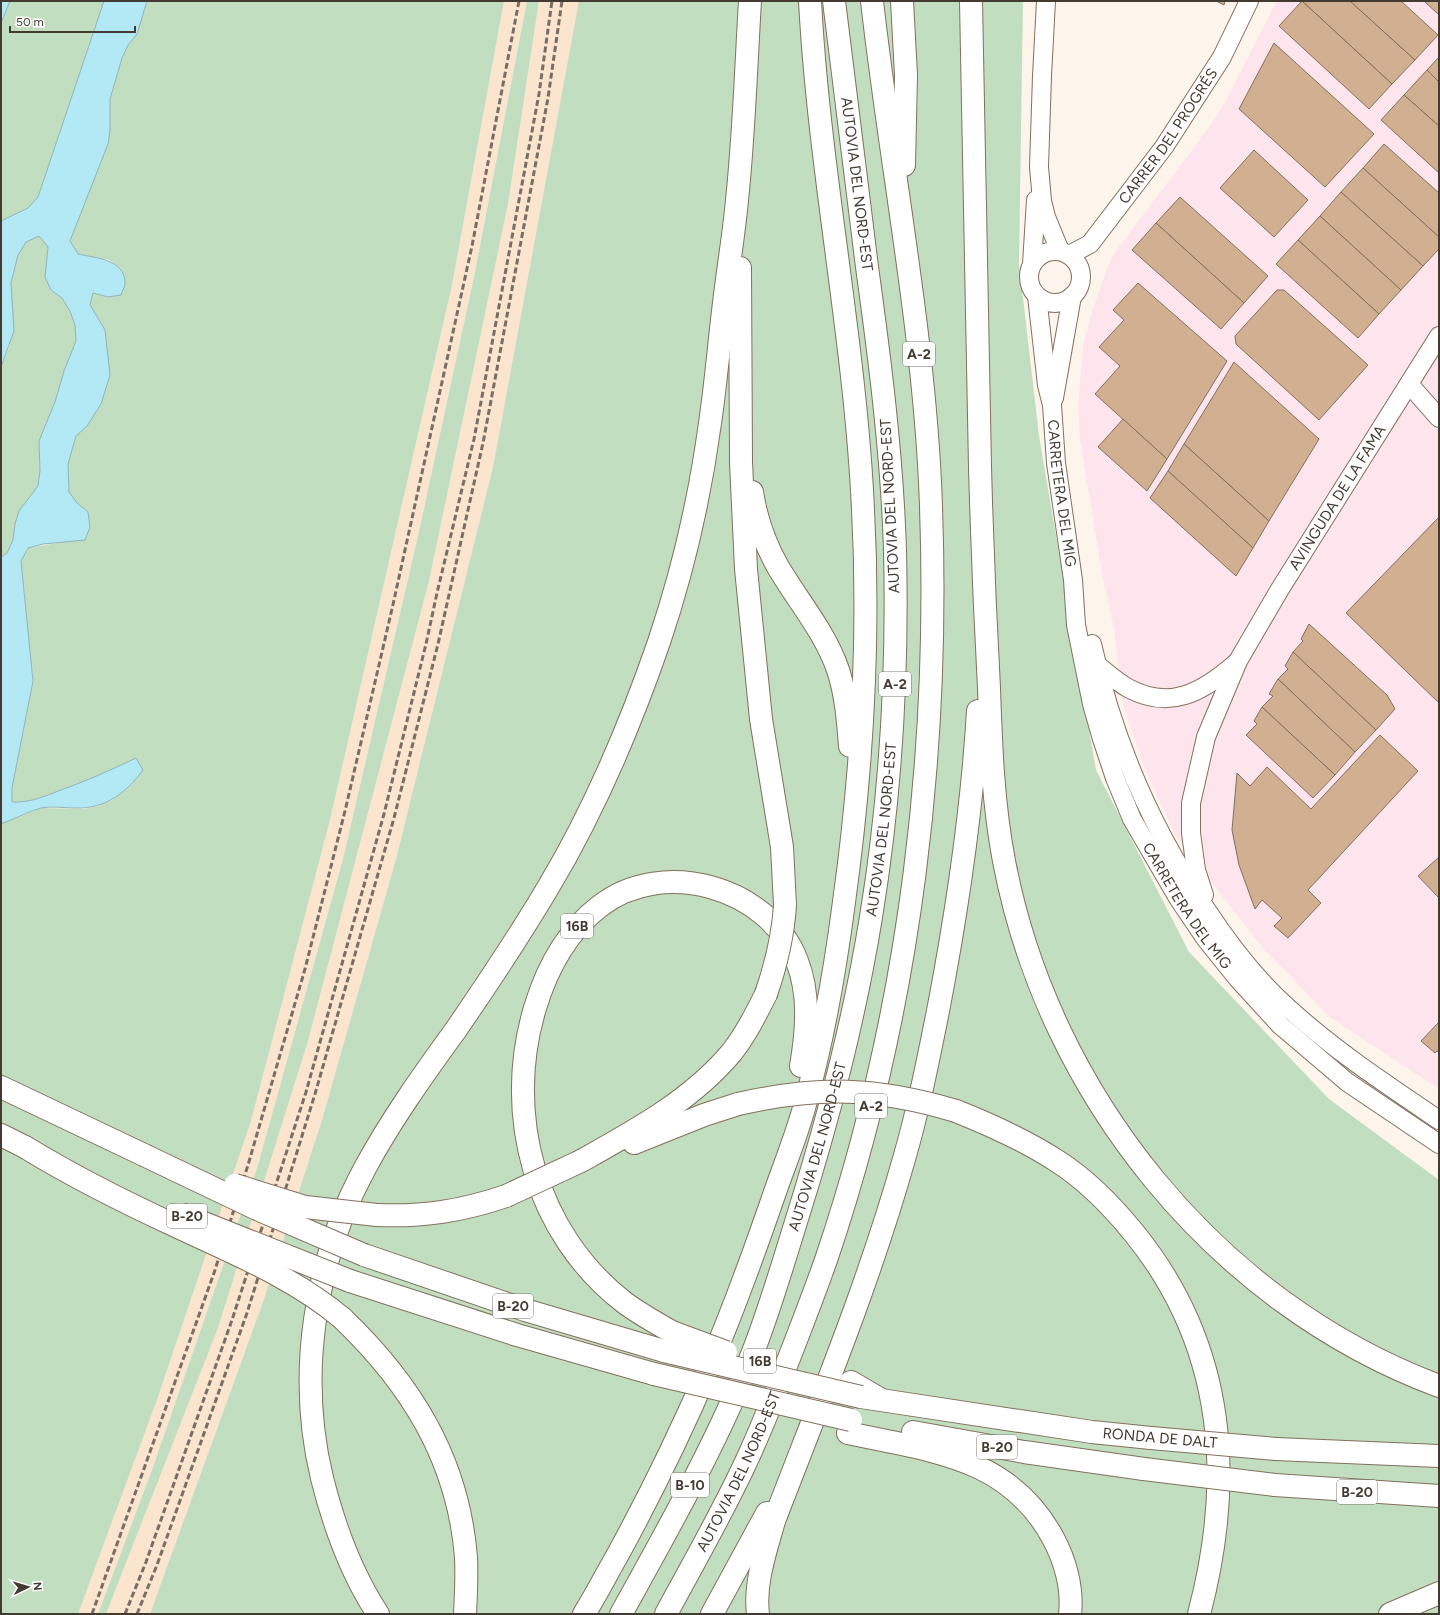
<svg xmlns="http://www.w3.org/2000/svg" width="1440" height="1615" font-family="Figtree,sans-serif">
  <rect width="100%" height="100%" fill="#fdf4eb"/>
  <path fill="#fee4ec" d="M1277 1H1439V1089L1330 1017 1263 948 1176 837 1143 764 1123 705 1114 629 1101 568 1080 439 1078 406 1083 347 1091 315 1108 266 1116 251 1208 129 1224 104Z"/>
  <g fill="#fce5cf">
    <path d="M504 1H527L474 277 418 536 343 859 258 1165 153 1467 98 1614H78L158 1397 251 1121 330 820 452 285Z"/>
    <path d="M539 1H579L578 11 493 467 396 859 322 1120 263 1302 156 1599 150 1614H106L218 1328 308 1041 429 581 508 204Z"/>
  </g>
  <g fill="#c1dec0">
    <path d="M10 1H104L38 197 28 208 1 221V23Z"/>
    <path d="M147 1H504L452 285 330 820 251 1121 158 1397 78 1614H1V824L42 808 84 809 98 806 112 800 134 782 90 780 29 802H12V788L33 681 21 561 28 548 57 543 88 512 77 503 69 492 68 464 76 436 87 426 101 404 110 375 105 330 90 305 93 293 108 297 125 283 121 269 109 260 78 254 70 241 108 144 110 130V99L122 58 128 45 137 34Z"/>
    <path d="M527 1H539L508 204 429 581 308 1041 218 1328 106 1614H98L153 1467 258 1165 343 859 418 536 474 277Z"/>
    <path d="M579 1H1023L1019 263 1039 436 1096 770 1189 952 1329 1099 1439 1180V1614H150L263 1302 322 1120 396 859 493 467Z"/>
    <path d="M39 236 48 247 46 277 51 290 62 298 70 311 75 325 76 341 64 371 55 402 39 441 40 471 38 486 15 524 13 540 7 553 1 557V367L10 345 11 283 18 255 25 242Z"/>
  </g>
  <g fill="#b3e8f5" stroke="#91b4ba">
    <path d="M1 1H10L1 23Z"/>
    <path d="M104 1H147L137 34 128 45 122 58 110 99V130L108 144 70 241 78 254C95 258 125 259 125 283 125 286 122 292 121 295L108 297 93 293 90 305 105 330 110 375 101 404 87 426 76 436 68 464 69 492 77 503 88 512 90 527 85 540 43 544 28 548 21 561 33 681 12 788V802C30 803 45 796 61 790 86 781 111 770 136 758L143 770C126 793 105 809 76 808 65 808 52 806 41 808 28 812 14 819 1 824V557L7 553 13 540 15 524 19 511 38 486 40 471 39 441 55 402 64 371 76 341 75 325 70 311 62 298 51 290 45 277 48 247 39 236 26 242 18 255 11 283 14 331 1 367V221L28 208 38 197Z"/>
  </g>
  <g fill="#d1b091" stroke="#836f5c">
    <path d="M1216 1H1225L1224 5Z"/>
    <path d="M1302 1H1350L1415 60 1392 84Z"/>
    <path d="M1302 1 1392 84 1369 109 1279 26Z"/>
    <path d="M1350 1H1401L1438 35 1415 60Z"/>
    <path d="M1424 1H1439V15Z"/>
    <path d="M1274 43 1374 134 1325 187 1239 109Z"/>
    <path d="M1439 57V82L1427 70Z"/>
    <path d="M1427 70 1439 82V126L1404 95Z"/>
    <path d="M1404 95 1439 126V173L1381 120Z"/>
    <path d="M1384 144 1439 193V237L1363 168Z"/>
    <path d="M1254 150 1308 200 1274 237 1220 188Z"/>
    <path d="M1363 168 1439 237V249L1423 266 1341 192Z"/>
    <path d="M1341 192 1423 266 1401 290 1320 216Z"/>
    <path d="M1180 197 1268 276 1244 303 1156 223Z"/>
    <path d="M1320 216 1401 290 1379 314 1298 240Z"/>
    <path d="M1156 223 1244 303 1221 329 1132 250Z"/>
    <path d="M1298 240 1379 314 1358 338 1276 264Z"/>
    <path d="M1138 283 1227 361 1167 459 1095 394 1120 366 1099 347 1124 320 1113 310Z"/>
    <path d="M1277 290H1284L1368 365 1319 420 1236 344 1235 336Z"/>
    <path d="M1234 362 1319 439 1269 521 1184 444Z"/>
    <path d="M1123 419 1167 459 1147 491 1098 447Z"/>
    <path d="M1184 444 1269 521 1253 548 1168 471Z"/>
    <path d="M1168 471 1253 548 1236 576 1150 498Z"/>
    <path d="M1439 517V703L1346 613Z"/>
    <path d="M1309 624 1387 695 1395 709 1376 730 1293 652 1303 641 1301 639Z"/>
    <path d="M1293 652 1376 730 1355 752 1278 679 1288 669 1285 666Z"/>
    <path d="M1278 679 1355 752 1335 775 1262 707 1273 696 1269 694Z"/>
    <path d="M1262 707 1335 775 1313 798 1246 735 1257 724 1254 721Z"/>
    <path d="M1380 735 1418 771 1308 890 1321 903 1288 938 1274 926 1282 918 1262 900 1255 909 1239 865 1232 830 1237 773 1250 786 1267 767 1311 809Z"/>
    <path d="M1439 857V898L1418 876Z"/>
    <path d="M1439 1022V1053L1437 1051 1435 1053 1421 1041Z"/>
  </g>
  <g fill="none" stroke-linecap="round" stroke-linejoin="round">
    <defs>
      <g id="minor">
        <path d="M1046 1 1042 76 1039 167 1042 201 1046 217 1060 251"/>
        <circle cx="1055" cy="277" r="26"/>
        <path id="s1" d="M1069 255 1090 244 1164 147 1222 57 1249 1"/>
        <path d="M1032 264 1036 200"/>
        <path id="s2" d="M1037 296 1047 385 1052 405 1056 463 1073 580 1076 625 1092 704 1102 739 1115 778 1132 819 1178 898 1205 938 1238 979 1280 1025 1347 1082 1439 1144"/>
        <path d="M1409 384 1439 418"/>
        <path d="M1054 398 1072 296"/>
        <path d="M1092 644C1113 739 1151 828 1206 909 1229 944 1256 979 1287 1007 1334 1050 1387 1085 1439 1120"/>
        <path d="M1096 664C1106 672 1117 682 1128 688 1170 711 1203 692 1236 663"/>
        <path id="s3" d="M1204 895 1196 870 1191 833V803L1206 737 1238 661 1280 589 1439 336"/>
      </g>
      <g id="highway">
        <path d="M902 1 906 75 904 165"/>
        <path d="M971 1C974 156 977 312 980 467 982 541 985 615 989 688 991 746 993 804 1004 861 1048 1094 1216 1303 1439 1386"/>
        <path d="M740 268 741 462 746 569 761 719 782 847 785 905"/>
        <path d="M752 492C756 518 765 544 778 567 798 601 825 632 838 670 846 694 848 720 850 746"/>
        <path d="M1 1087 144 1155"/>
        <path d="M956 1111C991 1125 1025 1140 1057 1161 1087 1180 1112 1206 1134 1233 1225 1345 1235 1478 1199 1614"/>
        <path d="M1 1135 25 1147"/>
        <path d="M634 1143 704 1115 738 1104"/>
        <path d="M581 1161C635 1131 692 1100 732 1052 746 1034 756 1014 766 994"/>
        <path d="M377 1215C423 1217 462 1211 506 1196"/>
        <path d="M364 1255 525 1310 664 1351"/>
        <path d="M350 1281 517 1335 654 1374"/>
        <path d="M342 1318C411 1384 458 1459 466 1557 467 1576 466 1595 465 1614"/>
        <path d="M672 1332C656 1323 640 1314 625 1303 535 1234 503 1114 535 1008 547 968 566 932 600 906 663 857 769 887 797 961 810 994 807 1031 801 1066"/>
        <path d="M851 1382 880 1399"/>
        <path d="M861 1397 1092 1432 1151 1438"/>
        <path d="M913 1432 1024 1452 1144 1469"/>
        <path d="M848 1433C930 1451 1009 1456 1053 1538 1065 1560 1073 1588 1070 1614"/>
        <path d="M1276 1449 1439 1456"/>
        <path d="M1275 1485 1439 1496"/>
        <path d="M378 1614C351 1573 334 1526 322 1478 297 1375 314 1262 365 1168 391 1120 423 1075 455 1031 488 983 520 935 549 886 595 809 630 726 659 642 683 571 700 497 710 423 716 383 719 343 724 303 728 268 734 234 737 200 744 134 746 67 750 1"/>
        <path d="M584 1614C596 1595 606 1575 617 1556 651 1494 681 1432 709 1367 733 1311 754 1253 774 1195 784 1166 796 1137 804 1108 823 1041 835 971 844 902 862 772 870 641 863 509 855 339 819 171 810 1"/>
        <path id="s4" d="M621 1614C668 1529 717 1443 753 1352 771 1306 785 1257 800 1209 830 1113 855 1016 871 917 891 795 898 673 895 550 892 455 880 361 867 267 856 178 845 90 834 1"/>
        <path id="s5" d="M666 1614C695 1560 726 1507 751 1451 768 1413 783 1374 798 1335 808 1309 818 1283 827 1257 911 1008 942 744 930 482 922 321 890 161 872 1"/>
        <path d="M712 1614 767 1513"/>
        <path d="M758 1614C754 1583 766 1550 774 1521 820 1401 869 1283 904 1159 918 1111 928 1061 938 1011 957 912 972 812 978 711"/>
        <path d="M1390 1614 1439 1593"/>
      </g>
    </defs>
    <use href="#minor" stroke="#846f5c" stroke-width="20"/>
    <use href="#highway" stroke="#846f5c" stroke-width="24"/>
    <use href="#minor" stroke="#fff" stroke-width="18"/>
    <use href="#highway" stroke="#fff" stroke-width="22"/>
    <g stroke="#776e65" stroke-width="3" stroke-dasharray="6 3" stroke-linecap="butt">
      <path d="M92 1614 214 1273 248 1165 305 969 345 811 392 609 472 246 519 1"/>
      <path d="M125 1614 146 1562 232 1320 306 1092 384 814 426 644 437 593 474 439 539 94 552 1"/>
      <path d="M137 1614 157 1565 247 1313 315 1094 394 818 438 644 483 443 548 98 562 1"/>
    </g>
    <defs>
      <g id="highway-bridge">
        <path d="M766 994C776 965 783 937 785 905"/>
        <path d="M738 1104C819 1086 876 1087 956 1111"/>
        <path d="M25 1147C74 1177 124 1202 176 1226 233 1253 293 1277 342 1318"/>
        <path d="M144 1155 257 1209 364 1255"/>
        <path d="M235 1185 305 1207 377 1215"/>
        <path d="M506 1196 581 1161"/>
        <path d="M181 1214 350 1281"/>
        <path d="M672 1332 726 1352"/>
        <path d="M664 1351 861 1397"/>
        <path d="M654 1374 851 1420"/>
        <path d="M1151 1438 1276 1449"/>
        <path d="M1144 1469 1275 1485"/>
      </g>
    </defs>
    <use href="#highway-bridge" stroke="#846f5c" stroke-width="24" stroke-linecap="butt"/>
    <use href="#highway-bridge" stroke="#fff" stroke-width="22"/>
  </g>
  <g text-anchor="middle" stroke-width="3.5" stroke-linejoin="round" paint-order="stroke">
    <g fill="#fff" stroke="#7b756f" stroke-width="1">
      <rect x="903" y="342" width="32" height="24" rx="3"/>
      <rect x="879" y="672" width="32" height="24" rx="3"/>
      <rect x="561" y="914" width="32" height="24" rx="3"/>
      <rect x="855" y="1094" width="32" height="24" rx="3"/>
      <rect x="167" y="1204" width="40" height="24" rx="3"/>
      <rect x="493" y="1294" width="40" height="24" rx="3"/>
      <rect x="744" y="1349" width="32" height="24" rx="3"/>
      <rect x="977" y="1435" width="40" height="24" rx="3"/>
      <rect x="671" y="1473" width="38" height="24" rx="3"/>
      <rect x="1337" y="1480" width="40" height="24" rx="3"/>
    </g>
    <g font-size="14" font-weight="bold" fill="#433a31">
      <text x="919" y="359">A-2</text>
      <text x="895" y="689">A-2</text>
      <text x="577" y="931">16B</text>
      <text x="871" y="1111">A-2</text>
      <text x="187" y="1221">B-20</text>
      <text x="513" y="1311">B-20</text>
      <text x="760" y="1366">16B</text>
      <text x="997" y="1452">B-20</text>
      <text x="690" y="1490">B-10</text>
      <text x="1357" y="1497">B-20</text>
    </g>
    <g font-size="15" fill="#433a31" stroke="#fff">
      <text dy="5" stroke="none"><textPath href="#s1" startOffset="157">CARRER DEL PROGRÉS</textPath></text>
      <text transform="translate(857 184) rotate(83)" y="5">AUTOVIA DEL NORD-EST</text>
      <text dy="5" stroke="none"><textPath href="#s2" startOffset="199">CARRETERA DEL MIG</textPath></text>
      <text dy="5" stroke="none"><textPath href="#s3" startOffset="435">AVINGUDA DE LA FAMA</textPath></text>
      <text transform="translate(890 506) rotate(-93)" y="5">AUTOVIA DEL NORD-EST</text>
      <text dy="5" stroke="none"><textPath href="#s4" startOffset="833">AUTOVIA DEL NORD-EST</textPath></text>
      <text dy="5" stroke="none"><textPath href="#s2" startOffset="637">CARRETERA DEL MIG</textPath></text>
      <text dy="5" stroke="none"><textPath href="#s4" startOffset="509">AUTOVIA DEL NORD-EST</textPath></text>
      <text transform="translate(1160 1438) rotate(5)" y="5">RONDA DE DALT</text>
      <text dy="5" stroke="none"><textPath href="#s5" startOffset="160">AUTOVIA DEL NORD-EST</textPath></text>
    </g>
  </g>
  <rect width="1440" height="1615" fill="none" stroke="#433a31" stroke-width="4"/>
  <g transform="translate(28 1587) rotate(85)" stroke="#ffffff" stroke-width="3" paint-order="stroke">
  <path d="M0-3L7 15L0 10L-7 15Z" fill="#433a31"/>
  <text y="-6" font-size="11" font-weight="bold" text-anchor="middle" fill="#433a31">N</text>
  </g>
  <path d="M10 26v6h125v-6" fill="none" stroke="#433a31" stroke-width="2"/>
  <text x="16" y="26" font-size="12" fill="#433a31" stroke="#ffffff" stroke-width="3" paint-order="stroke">50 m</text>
</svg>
